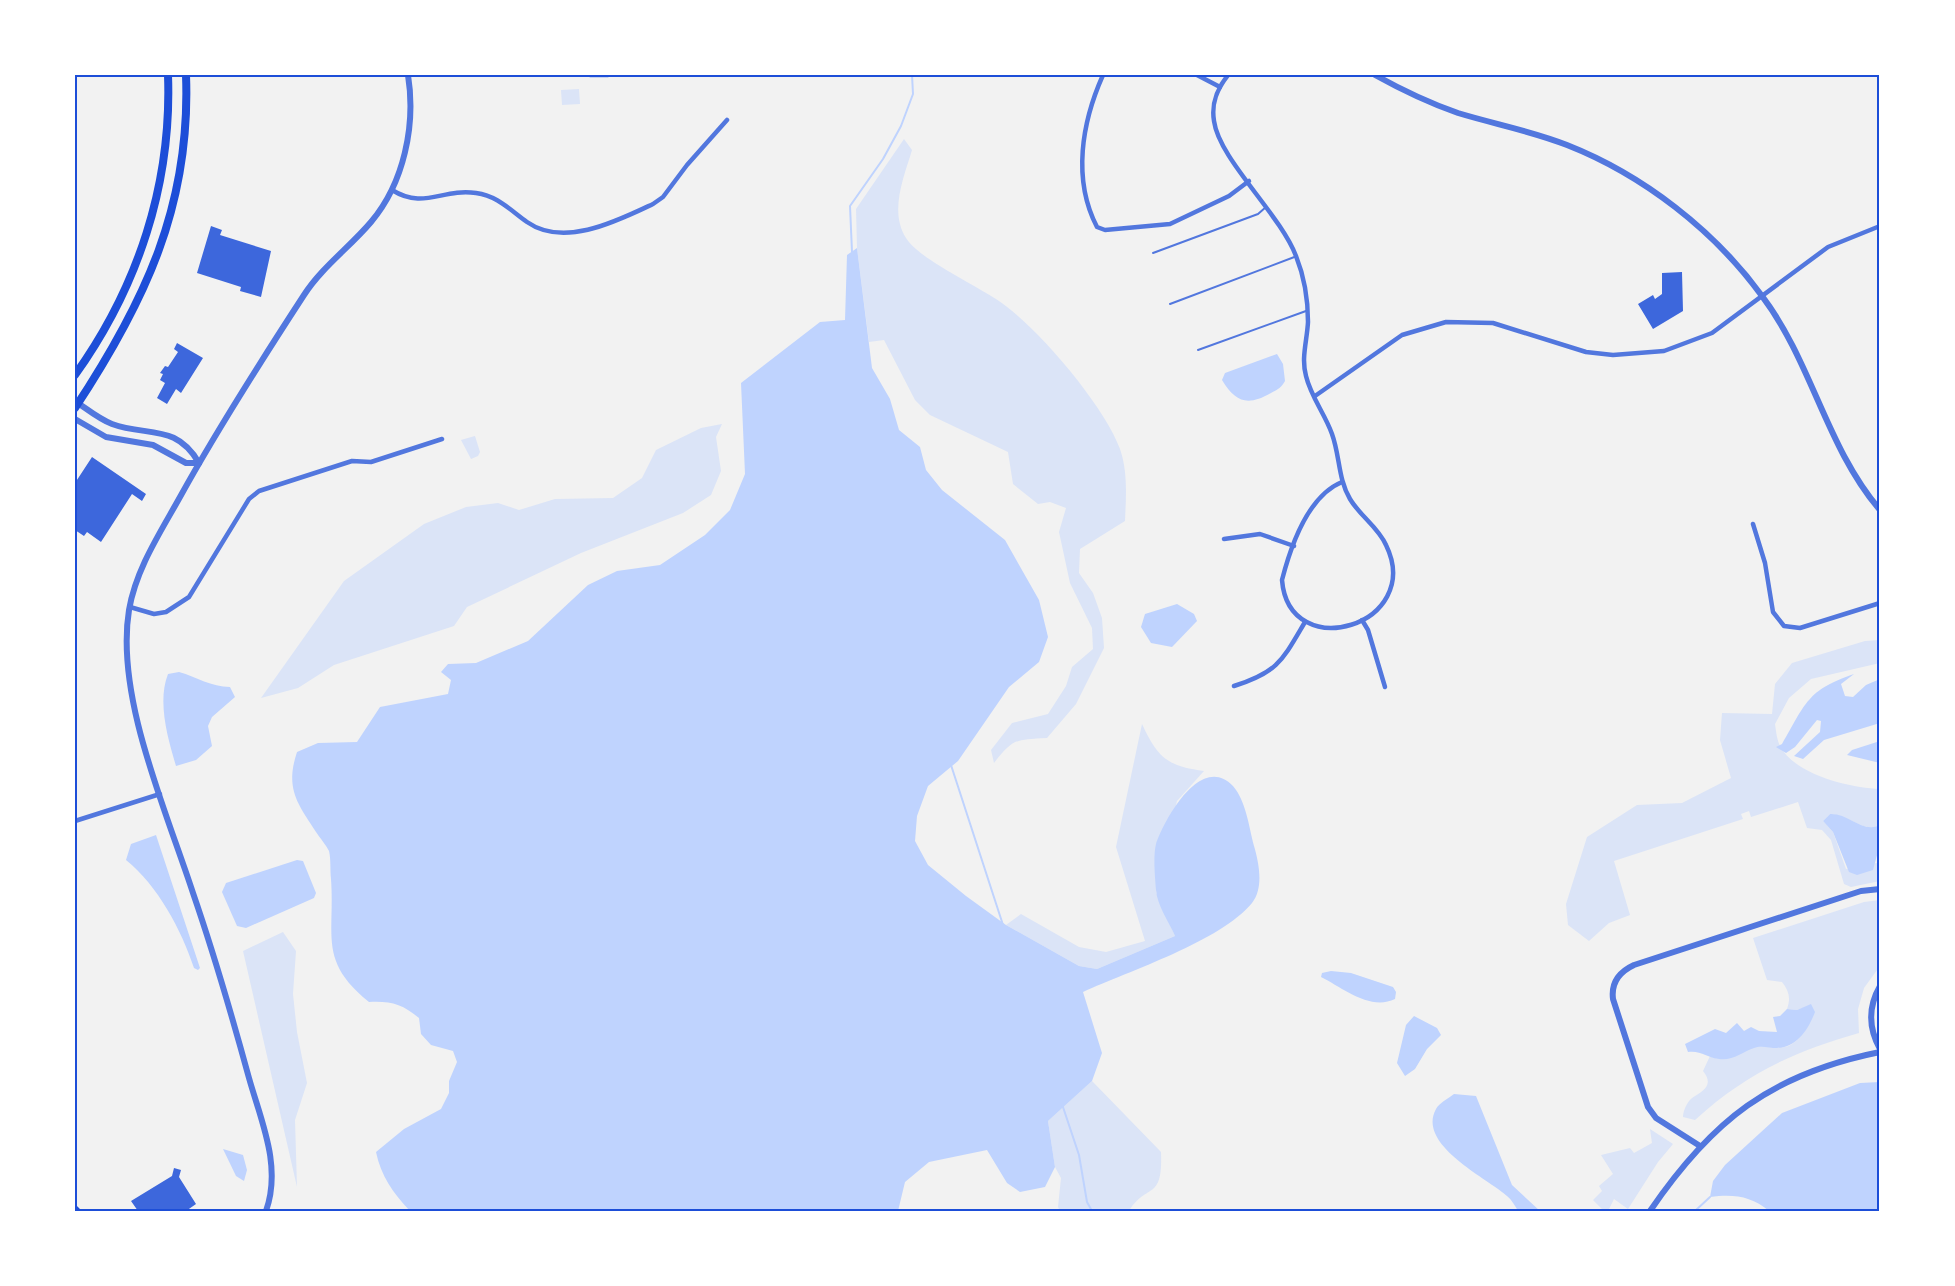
<svg xmlns="http://www.w3.org/2000/svg" width="1955" height="1286" font-family="'Libre Baskerville',serif">
  <rect width="100%" height="100%" fill="#f2f2f2"/>
  <g fill="#dbe4f7">
    <path d="M579 89 580 104 562 105 561 90Z"/>
    <path d="M904 139 912 150C904 177 889 211 906 238 918 258 975 285 996 299 1035 324 1104 405 1120 449 1128 472 1126 497 1125 521L1080 549 1079 573 1093 593 1102 618 1104 648 1076 704 1047 738C1015 740 1014 738 994 763L991 750 1012 723 1048 714 1066 686 1072 667 1093 649 1092 628 1070 583 1059 532 1066 508 1050 502 1038 504 1013 484 1008 452 930 415 915 400 884 340 869 342 857 248 856 209Z"/>
    <path d="M722 424 716 437 721 471 711 495 683 513 581 553 467 607 454 626 334 665 298 688 261 698 344 581 424 524 466 507 498 503 519 510 555 499 613 498 642 478 656 450 701 428Z"/>
    <path d="M475 436 480 452 478 456 471 459 461 440Z"/>
    <path d="M1880 640V663L1811 679 1789 698 1775 724C1776 731 1777 740 1780 746 1795 775 1851 788 1880 789L1878 827C1863 831 1848 815 1830 814L1823 821 1833 832 1846 869 1877 863 1880 844V881L1851 887 1844 884 1831 840 1822 830 1807 828 1798 802 1751 817 1749 811 1741 814 1743 819 1614 861 1630 915 1609 923 1589 941 1568 925 1566 904 1587 837 1637 805 1682 803 1731 778 1720 740 1722 713 1772 714 1775 684 1792 663 1865 641Z"/>
    <path d="M1142 724C1158 758 1167 766 1204 771L1177 801 1156 892 1175 936 1097 969 1079 966 1006 925 1021 914 1079 947 1106 952 1145 941 1116 847Z"/>
    <path d="M1880 900V966L1864 988 1858 1009 1859 1033C1795 1051 1745 1074 1695 1120L1683 1117C1683 1111 1687 1102 1692 1098 1702 1091 1715 1086 1703 1071L1710 1056C1727 1065 1739 1052 1754 1047 1761 1045 1770 1048 1777 1048 1802 1048 1807 1024 1811 1005L1797 1010 1787 1009C1791 998 1789 991 1782 982L1767 980 1753 938 1864 902Z"/>
    <path d="M283 932 296 951 293 994 297 1032 307 1083 295 1120 297 1187 243 951Z"/>
    <path d="M1092 1081 1161 1152C1163 1202 1147 1182 1129 1211H1060L1058 1207 1061 1178 1055 1167 1048 1121Z"/>
    <path d="M1650 1129 1673 1144 1658 1162 1628 1209 1614 1199 1608 1211H1604L1593 1200 1602 1191 1599 1186 1613 1174 1601 1155 1630 1148 1634 1153 1652 1143Z"/>
  </g>
  <g fill="#bfd3fe">
    <path d="M857 248 872 368 890 399 899 430 920 447 926 470 942 490 1005 540 1039 600 1048 637 1039 662 1009 687 958 761 928 786 917 816 915 841 928 865 966 896 1006 925 1079 966 1097 969 1175 936C1169 922 1157 905 1156 890 1155 877 1153 856 1156 844 1164 820 1201 752 1233 786 1246 801 1249 827 1254 846 1259 863 1264 888 1252 903 1221 941 1129 971 1083 992L1102 1053 1092 1081 1048 1121 1055 1167 1045 1187 1020 1192 1007 1183 987 1150 929 1162 905 1182 898 1211H410C393 1193 381 1176 376 1152L404 1129 441 1109 449 1093V1081L457 1062 453 1051 431 1045 421 1034 419 1018C402 1004 391 1001 369 1002 318 961 335 936 331 879 330 870 331 859 329 851 326 845 320 838 316 832 297 803 285 788 297 752L318 743 357 742 380 707 448 694 451 680 441 672 448 664 476 663 528 641 588 585 617 571 660 565 705 535 730 510 745 474 741 383 820 322 845 320 847 255Z"/>
    <path d="M1277 354 1283 364 1285 381C1282 387 1277 390 1271 393 1248 406 1236 403 1222 380L1225 373Z"/>
    <path d="M1177 604 1194 614 1197 621 1172 647 1151 643 1141 627 1145 614Z"/>
    <path d="M179 672C197 677 211 687 230 687L235 697 212 717 208 726 212 746 196 760 176 766C168 739 157 702 168 674Z"/>
    <path d="M1854 674 1841 684 1845 696 1853 697 1866 685 1880 679V723L1824 740 1803 759 1794 756 1820 732 1821 721 1817 720 1795 747 1786 753 1776 747 1782 744C1806 703 1807 690 1854 674Z"/>
    <path d="M1880 741V763L1847 755 1852 750Z"/>
    <path d="M1830 814C1849 813 1863 834 1880 825V844L1873 870 1857 875 1849 872 1833 832 1823 821Z"/>
    <path d="M156 835 200 968 198 970 194 968C181 929 158 886 126 860L131 844Z"/>
    <path d="M297 860 303 861 316 893 314 898 246 928 237 926 222 892 226 883Z"/>
    <path d="M1331 971 1351 973 1393 987 1396 992 1395 999C1370 1011 1343 988 1321 977L1322 973Z"/>
    <path d="M1811 1004 1815 1012C1809 1028 1797 1048 1777 1048 1769 1048 1761 1045 1754 1048 1742 1052 1733 1061 1719 1059 1708 1058 1700 1050 1688 1052L1685 1044 1715 1029 1726 1033 1737 1023 1744 1031 1751 1027 1759 1031 1777 1032 1773 1017 1780 1016 1787 1009 1797 1010Z"/>
    <path d="M1414 1016 1437 1028 1441 1035 1427 1049 1415 1069 1405 1076 1397 1063 1406 1025Z"/>
    <path d="M1880 1082V1211H1769C1751 1196 1734 1194 1710 1197L1713 1181 1725 1165 1782 1113 1860 1083Z"/>
    <path d="M1454 1094 1476 1096 1512 1185 1540 1211H1518C1515 1206 1512 1200 1507 1196 1489 1179 1416 1145 1436 1109 1439 1103 1449 1098 1454 1094Z"/>
    <path d="M223 1149 243 1155 247 1170 244 1181 236 1176Z"/>
  </g>
  <g fill="none" stroke-linecap="round" stroke-linejoin="round">
    <g stroke="#bfd3fe" stroke-width="2">
      <path d="M852 252 850 206 883 159 901 126 913 94 912 75"/>
      <path d="M951 765 1003 925"/>
      <path d="M1062 1104 1079 1155 1087 1202 1092 1211"/>
      <path d="M1695 1211 1710 1197"/>
    </g>
  </g>
  <g fill="#3d67dc">
    <path d="M211 226 222 230 220 235 271 251 261 297 240 291 241 287 197 273Z"/>
    <path d="M1682 272 1683 311 1653 329 1638 304 1653 295 1655 299 1662 294V273Z"/>
    <path d="M177 343 203 358 181 393 176 389 167 404 157 398 165 383 160 380 163 374 160 373 165 366 168 367 178 352 174 349Z"/>
    <path d="M92 457 146 494 142 501 132 494 101 542 87 532 84 536 75 530V483Z"/>
    <path d="M174 1168 181 1170 179 1177 196 1204 186 1211H138L131 1201 172 1176Z"/>
  </g>
  <g fill="none" stroke-linecap="round" stroke-linejoin="round">
    <g stroke="#5277de" stroke-width="2">
      <path d="M1153 253 1258 214 1266 207"/>
      <path d="M1170 304 1297 256"/>
      <path d="M1198 350 1306 311"/>
    </g>
    <g stroke="#5277de" stroke-width="4.5">
      <path d="M590 75H608"/>
      <path d="M1103 75C1082 122 1072 179 1097 227L1105 230 1170 224 1229 196 1249 181"/>
      <path d="M1197 75 1220 87"/>
      <path d="M1228 75C1217 89 1211 103 1214 121 1219 159 1280 214 1296 256 1304 276 1308 300 1308 322 1307 341 1301 358 1306 376 1311 397 1325 414 1332 434 1340 456 1338 479 1350 499 1360 516 1378 527 1386 545 1425 625 1289 666 1282 580 1291 545 1308 496 1342 482"/>
      <path d="M392 190C424 210 442 188 476 193 498 196 510 210 527 222 564 248 617 221 653 204L663 197 687 165 727 120"/>
      <path d="M1315 396 1402 335 1446 322 1493 323 1586 352 1613 355 1664 351 1712 333 1828 247 1880 226"/>
      <path d="M1753 524 1765 563 1773 612 1784 626 1800 628 1880 603"/>
      <path d="M1224 539 1260 534 1294 546"/>
      <path d="M130 607 154 614 166 612 189 597 249 499 259 491 352 461 371 462 442 439"/>
      <path d="M1362 620 1368 630 1385 687"/>
      <path d="M1234 686C1278 672 1282 661 1305 622"/>
      <path d="M75 821 160 794"/>
    </g>
    <g stroke="#5277de" stroke-width="6">
      <path d="M1375 75C1402 90 1429 103 1458 113 1494 124 1532 131 1567 145 1643 175 1714 230 1762 296 1812 362 1826 447 1880 510"/>
      <path d="M75 401C87 409 99 419 112 424 147 437 176 423 199 463"/>
      <path d="M75 419 106 437 153 445 186 463H199"/>
      <path d="M1880 986C1868 1007 1869 1029 1880 1049"/>
      <path d="M1700 1146 1656 1118 1648 1107 1613 999C1611 983 1619 972 1634 965L1861 891 1880 889"/>
      <path d="M266 1211C282 1166 261 1121 249 1078 232 1016 214 954 193 893 166 810 115 696 129 610 136 569 160 533 180 497 218 428 261 361 304 295 322 267 350 247 371 222 404 183 416 125 408 75"/>
      <path d="M1650 1211C1712 1120 1771 1074 1880 1052"/>
    </g>
    <path stroke="#1d4ed8" stroke-width="7" d="M75 1209 77 1211"/>
    <g stroke="#1d4ed8" stroke-width="8">
      <path d="M75 375C138 287 172 184 168 75"/>
      <path d="M75 408C145 302 191 205 186 75"/>
    </g>
  </g>
  <rect width="1955" height="1286" fill="none" stroke="#ffffff" stroke-width="153"/>
  <rect x="76" y="76" width="1802" height="1134" fill="none" stroke="#1d4ed8" stroke-width="2"/>
</svg>
